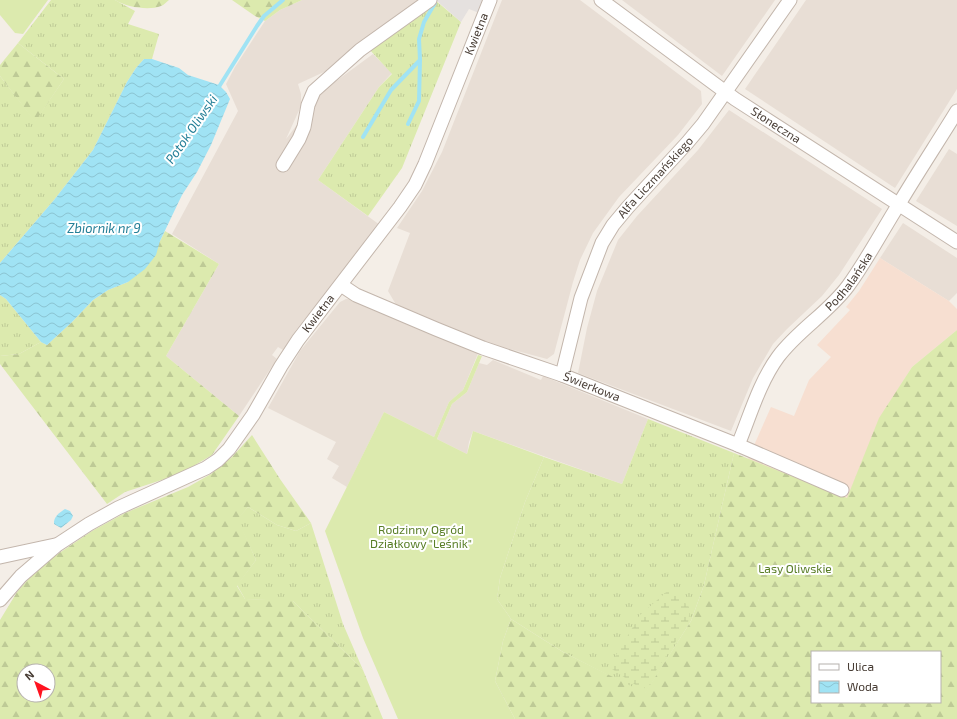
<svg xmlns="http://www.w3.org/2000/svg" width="957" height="719" font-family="'Exo 2',sans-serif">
  <defs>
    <pattern id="grass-tufts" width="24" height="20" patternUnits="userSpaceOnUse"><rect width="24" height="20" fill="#dceaae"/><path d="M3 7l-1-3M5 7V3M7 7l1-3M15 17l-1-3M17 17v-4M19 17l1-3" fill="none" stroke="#beca96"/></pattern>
    <pattern id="forest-firs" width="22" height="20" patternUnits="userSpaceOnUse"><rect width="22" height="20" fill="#dceaae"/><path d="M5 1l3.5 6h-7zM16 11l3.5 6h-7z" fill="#beca96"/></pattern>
    <pattern id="wetland-marsh" width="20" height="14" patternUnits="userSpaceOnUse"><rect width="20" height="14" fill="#dceaae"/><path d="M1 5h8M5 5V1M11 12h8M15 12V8" fill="none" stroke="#beca96"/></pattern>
    <pattern id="water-waves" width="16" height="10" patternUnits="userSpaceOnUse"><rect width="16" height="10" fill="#a0e3f4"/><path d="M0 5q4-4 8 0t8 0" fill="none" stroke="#8bc4d2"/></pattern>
  </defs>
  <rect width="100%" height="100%" fill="#f4eee7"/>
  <g fill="#e8ded5">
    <path d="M302 0H420L337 66 298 84 301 94V106L286 139 324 90 373 54 392 73 379 87 318 180 380 225 296 330 283 350 278 347 272 355 277 359 239 416 166 356 219 264 172 234 238 111 226 84 235 67 265 21 280 10Z"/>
    <path d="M502 0H580L701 91 702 104 678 135 619 197 593 233 580 260 573 282 554 354 547 359 502 347 500 350 398 308 388 291 410 233 397 228 422 191 442 152Z"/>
    <path d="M622 0H775L722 76Z"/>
    <path d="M806 0H957V89L895 188 745 89Z"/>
    <path d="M729 110 882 209 839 275 822 296 787 329 773 344 753 378 731 431 578 373 587 328 597 291 618 240 637 216 698 150Z"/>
    <path d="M949 149 957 154V226L916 201Z"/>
    <path d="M903 223 957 258V293L949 301 880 258Z"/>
    <path d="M346 299H349L479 351 463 390 449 402 434 437 384 412 347 487 332 478 339 466 327 459 336 442 268 408 300 351 340 302Z"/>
    <path d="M493 360 541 380 543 376 648 419 622 484 473 431 469 442 467 454 437 439 452 404 467 392 479 363 487 365Z"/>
  </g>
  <path fill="#f7dfd1" d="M880 258 949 301 957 309V330L912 367 880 418 847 499 748 459 771 407 794 416 809 380 831 357 817 345 850 310 846 307 859 291Z"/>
  <g fill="url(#grass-tufts)">
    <path d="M51 0H115L135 11 128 24 159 34 152 59H144L136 68 127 82 93 150 54 200 0 263V76L35 121 64 79 18 43Z"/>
    <path d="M435 0 461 22 402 168 368 216 318 180 379 87 392 74 369 49Z"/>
    <path d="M0 295 6 299 41 342 19 354 0 356Z"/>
    <path d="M648 419 734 453 704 585 691 621 645 694 563 652 511 619 497 599 500 578 525 502 544 457 622 484Z"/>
    <path d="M248 507 277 525 296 531 311 523 343 624 363 670 293 601 245 599 237 585 256 560 237 519Z"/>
  </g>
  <g fill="url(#forest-firs)" fill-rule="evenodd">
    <path d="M115 0H169C166 2 164 5 161 6 149 11 126 7 115 0Z"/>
    <path d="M232 0H302L280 10 265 21 255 16Z"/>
    <path d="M18 43 64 79 35 122 0 76V65Z"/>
    <path d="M165 231 219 264 166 356 239 416 212 455 180 474 125 492 107 504 0 364V356L19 354 41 342 47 345 72 322 93 300 108 290 128 282 160 241Z"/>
    <path d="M957 330V719H515L495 681 503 641 511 619 563 652 645 693 691 621 704 585 734 453 847 498 879 418 912 367ZM812 652H940V702H812Z"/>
    <path d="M252 435 280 479 311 523 296 531 277 525 248 507 238 519 256 560 237 586 245 599 292 600 363 670 383 719H0V620L17 592 40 566 92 531 125 513 188 487 211 474 232 457ZM24 671H48V695H24Z"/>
  </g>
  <path fill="url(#wetland-marsh)" d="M671 588 690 608 688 623 643 690 609 667 640 615Z"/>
  <g fill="#dceaae">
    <path d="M0 0H48L23 34 15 33 0 15Z"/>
    <path d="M478 355 482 356 467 392 452 404 437 439 467 454 473 431 544 457 525 502 500 578 497 599 511 619 503 641 495 681 515 719H398L363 638 325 531 384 412 434 437 449 402 463 390Z"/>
  </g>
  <path fill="#e5e1df" d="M436 0H484L479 13 469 9 461 22Z"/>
  <g fill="url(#water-waves)">
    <path d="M144 59H152L179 68 188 75 219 85 226 92 230 99 211 145 197 172 182 195 160 241 156 255 145 269 128 282 108 290 93 300 72 322 47 345 41 342 6 299 0 295V263L54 200 93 150 127 82 136 68Z"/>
    <path d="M65 509 70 511 73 516 71 520 61 528 54 524C53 517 60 512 65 509Z"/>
  </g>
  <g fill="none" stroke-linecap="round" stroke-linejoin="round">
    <g stroke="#a0e3f4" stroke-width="4">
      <path d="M217 90 257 26 264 16 283 0"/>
      <path d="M408 124 419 101 420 60"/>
      <path d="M363 137 391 90 420 60 419 39 424 22 435 3"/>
    </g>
    <defs>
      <g id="minor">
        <path id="s1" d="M601 0 735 99 957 242"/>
        <path d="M283 165 299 139 304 127 308 105 314 91 360 50 430 0"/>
        <path id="s2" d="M341 285 356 295 436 329 483 348 562 375 738 445 842 490"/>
        <path id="s3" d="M562 375 581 298 602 243 613 225 628 207 687 143 703 124 790 0"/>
        <path id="s4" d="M738 445C750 416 759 383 778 357 798 330 828 313 848 286 867 260 882 231 899 204 918 172 938 142 957 111"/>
        <path d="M0 557 55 545"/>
        <path id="s5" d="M0 600 21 576 57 545 89 524 118 508 206 468 218 460 229 449 253 415 281 366 298 340 400 207 415 185 425 164 490 0"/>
      </g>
    </defs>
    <use href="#minor" stroke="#c3b6ac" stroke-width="15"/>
    <use href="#minor" stroke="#fff" stroke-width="13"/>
  </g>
  <g text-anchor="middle" stroke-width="4" stroke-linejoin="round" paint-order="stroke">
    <g font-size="12" fill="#483d35" stroke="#fff">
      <text dy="4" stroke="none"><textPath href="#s5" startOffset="764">Kwietna</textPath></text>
      <text dy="4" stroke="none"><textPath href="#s1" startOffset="215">Słoneczna</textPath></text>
      <text dy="4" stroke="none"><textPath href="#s3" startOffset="223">Alfa Liczmańskiego</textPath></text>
      <text dy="4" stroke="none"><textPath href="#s4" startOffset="201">Podhalańska</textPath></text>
      <text dy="4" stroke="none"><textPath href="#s5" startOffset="440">Kwietna</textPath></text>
      <text dy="4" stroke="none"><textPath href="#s2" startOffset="271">Świerkowa</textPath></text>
    </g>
    <g font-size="12" fill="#587d26" stroke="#fff">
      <text x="421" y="534">Rodzinny Ogród<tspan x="421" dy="14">Działkowy "Leśnik"</tspan></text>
      <text x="795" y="573">Lasy Oliwskie</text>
    </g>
    <g font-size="13" font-style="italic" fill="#247f97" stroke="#fff">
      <text transform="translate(191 129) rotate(-55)" y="5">Potok Oliwski</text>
      <text x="104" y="233">Zbiornik nr 9</text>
    </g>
  </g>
  <rect x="811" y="651" width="130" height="52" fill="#ffffff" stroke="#b6b1ae"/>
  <rect x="819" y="664" width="20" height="6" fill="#ffffff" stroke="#b6b1ae"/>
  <text x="847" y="671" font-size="12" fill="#483d35">Ulica</text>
  <rect x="819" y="681" width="20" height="12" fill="url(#water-waves)" stroke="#b6b1ae"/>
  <text x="847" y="691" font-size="12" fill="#483d35">Woda</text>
  <g transform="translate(36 683) rotate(319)"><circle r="19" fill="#ffffff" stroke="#b6b1ae"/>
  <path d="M0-3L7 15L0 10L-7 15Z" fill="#ff1320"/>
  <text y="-6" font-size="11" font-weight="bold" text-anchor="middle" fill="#483d35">N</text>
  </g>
</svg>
